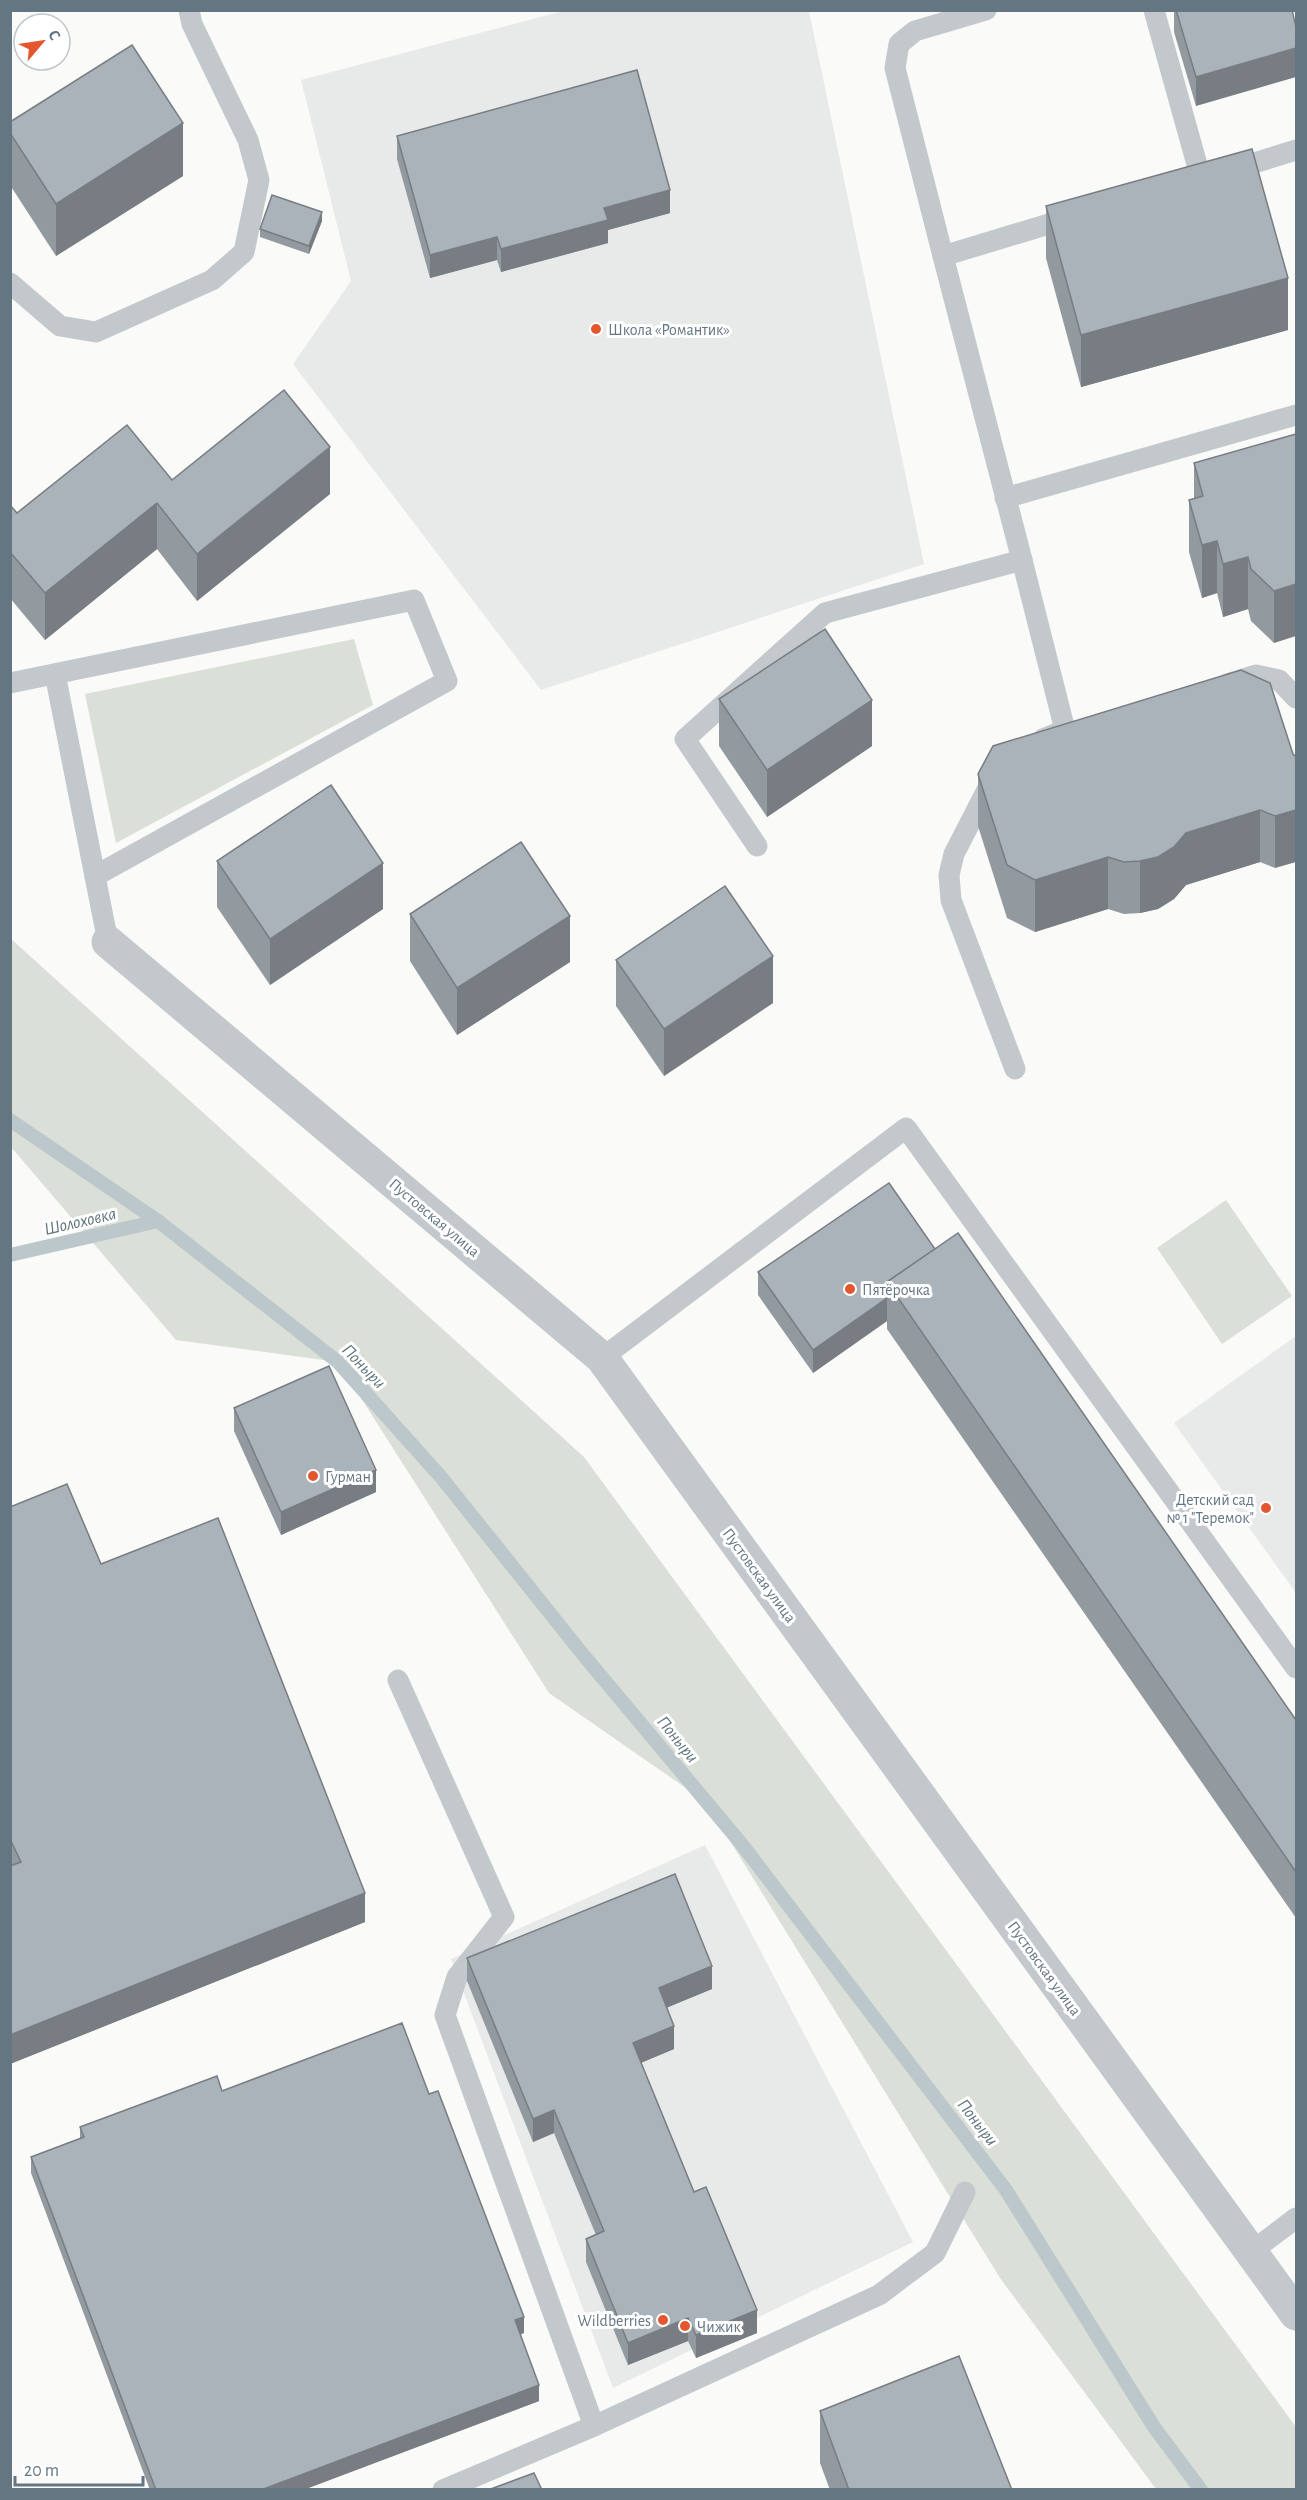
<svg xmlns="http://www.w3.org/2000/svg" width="1307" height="2500" font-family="'Alegreya Sans',sans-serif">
  <rect width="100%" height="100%" fill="#fafaf8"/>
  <g fill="#e8e9e9">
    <path d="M563 11H809L924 564 541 690 293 364 351 281 301 80Z"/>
    <path d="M1296 1336V1593L1174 1423Z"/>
    <path d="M705 1845 913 2242 613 2388 451 1959Z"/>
  </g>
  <g fill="#dadfd7">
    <path d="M354 639 373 705 116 843 85 694Z"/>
    <path d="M10 938 584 1457 1296 2427V2489H1156L1000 2278 706 1802 549 1693 338 1362 176 1340 11 1147Z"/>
    <path d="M1226 1200 1292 1296 1222 1344 1157 1248Z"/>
  </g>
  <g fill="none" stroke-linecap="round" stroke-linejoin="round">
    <g stroke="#bbc7cb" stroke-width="14">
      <path d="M10 1120 158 1221 338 1362 441 1477 585 1657 740 1842 1006 2190 1154 2427 1201 2490"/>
      <path d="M10 1255 158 1221"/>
    </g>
    <g stroke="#c3c8cc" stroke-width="21">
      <path d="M1154 10 1201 179"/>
      <path d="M1228 171 1296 150"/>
      <path d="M943 256 895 68 899 44 915 31 986 10"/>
      <path d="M10 283 60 326 96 332 212 280 244 252 259 180 248 140 192 24 189 10"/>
      <path d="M1005 498 1296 415"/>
      <path d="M1022 560 1065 730 1043 739"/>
      <path d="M55 674 108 942"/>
      <path d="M10 683 414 600 447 681 95 876"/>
      <path d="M1227 684 1256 675 1279 680 1296 698"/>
      <path d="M991 782 954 854 949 875 951 900 1015 1069"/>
      <path d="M757 846 685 739 825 613 1022 560 943 256 1072 217"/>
      <path d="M602 1358 906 1128 1296 1668"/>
      <path d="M398 1680 504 1917 457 1977 445 2015 594 2426"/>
      <path d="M1251 2252 1296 2218"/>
      <path d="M443 2490 594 2426 879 2295 935 2253 965 2192"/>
    </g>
    <path stroke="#c3c8cc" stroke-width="33" d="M108 942 602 1358 1296 2314"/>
  </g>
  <g fill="#929a9f">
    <path d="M1174 10H1292L1196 106 1174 32Z"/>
    <path d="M10 122 183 176 56 256 10 185Z"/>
    <path d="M397 136 670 213 608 230V243L501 272 497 260 430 278 397 159Z"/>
    <path d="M1046 206 1288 330 1081 387 1046 258Z"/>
    <path d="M322 221 309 254 260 237V229Z"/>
    <path d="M1296 434 1274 643 1251 621 1248 609 1223 617 1217 593 1202 598 1189 552V500L1194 498V463Z"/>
    <path d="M172 480 330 494 197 601 157 549 45 640 10 598V505L17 513Z"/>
    <path d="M719 699 872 746 767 817 719 746Z"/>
    <path d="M1293 754 1275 868 1260 862 1186 885 1174 899 1158 909 1140 913 1124 914 1108 909 1035 932 1007 918 978 826V774Z"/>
    <path d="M217 861 383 909 270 985 217 907Z"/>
    <path d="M410 914 570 962 457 1035 410 961Z"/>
    <path d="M616 960 773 1003 664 1076 616 1006Z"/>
    <path d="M935 1249 1296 1720V1918L887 1329V1321L813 1373 758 1295V1272Z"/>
    <path d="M234 1408 376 1492 281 1535 234 1431Z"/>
    <path d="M10 1507 101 1564 365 1922 10 2064Z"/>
    <path d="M467 1958 712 1989 667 2007 674 2049 641 2063 694 2192 757 2333 696 2358 688 2341 628 2365 586 2262V2239L596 2235 554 2133 533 2142 467 1981Z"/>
    <path d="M222 2091 429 2094 524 2333 521 2334 539 2401 303 2490H150L31 2173V2157L80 2139V2127Z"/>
    <path d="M820 2411 1012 2490H830L820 2463Z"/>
  </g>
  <g fill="#777d82">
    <path d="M1296 48V77L1196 106V77Z"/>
    <path d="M183 123V176L56 256V204Z"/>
    <path d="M670 190V213L608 230V243L501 272V249L604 208Z"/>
    <path d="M322 212V221L309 254V246Z"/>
    <path d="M497 237V260L430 278V255Z"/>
    <path d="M1288 278V330L1081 387V335Z"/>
    <path d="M330 447V494L197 601V554Z"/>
    <path d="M157 503V549L45 640V593Z"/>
    <path d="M1217 541V593L1202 598V545Z"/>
    <path d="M1248 557V609L1223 617V564Z"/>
    <path d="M1296 584V636L1274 643V591Z"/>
    <path d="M872 700V746L767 817V770Z"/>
    <path d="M1260 810V862L1186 885 1174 899 1158 909 1140 913V861L1186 833Z"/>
    <path d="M1296 810V862L1275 868V816Z"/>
    <path d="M1108 857V909L1035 932V880Z"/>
    <path d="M383 863V909L270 985V939Z"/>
    <path d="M570 916V962L457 1035V988Z"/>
    <path d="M773 956V1003L664 1076V1029Z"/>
    <path d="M887 1298V1321L813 1373V1350Z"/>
    <path d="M376 1470V1492L281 1535V1512Z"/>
    <path d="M365 1893V1922L10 2064V2035Z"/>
    <path d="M712 1966V1989L659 2011V1988Z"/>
    <path d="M674 2026V2049L633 2066V2043Z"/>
    <path d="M554 2110V2133L533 2142V2119Z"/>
    <path d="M757 2310V2333L696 2358V2335Z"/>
    <path d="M524 2317V2333L515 2336V2320Z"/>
    <path d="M688 2318V2341L628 2365V2343Z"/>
    <path d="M539 2385V2401L303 2490H261Z"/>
  </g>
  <g fill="#aab3b9" stroke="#777d82" stroke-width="1.5">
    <path d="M1176 10H1292L1296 27V48L1196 77Z"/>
    <path d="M132 45 183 123 56 204 10 133V122Z"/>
    <path d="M637 70 670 190 604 208 608 220 501 249 497 237 430 255 397 136Z"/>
    <path d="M1252 149 1288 278 1081 335 1046 206Z"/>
    <path d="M272 195 322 212 309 246 260 229Z"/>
    <path d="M284 390 330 447 197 554 157 503 45 593 10 552V505L17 513 127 425 172 480Z"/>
    <path d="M1296 434V584L1274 591 1251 569 1248 557 1223 564 1217 541 1202 545 1189 500 1203 496 1194 463Z"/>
    <path d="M825 629 872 700 767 770 719 699Z"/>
    <path d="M1241 670 1270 683 1293 754 1296 757V810L1275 816 1260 810 1186 833 1174 847 1158 857 1140 861 1124 862 1108 857 1035 880 1007 865 978 774 993 746Z"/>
    <path d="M331 785 383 863 270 939 217 861Z"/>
    <path d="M521 842 570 916 457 988 410 914Z"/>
    <path d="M725 886 773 956 664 1029 616 960Z"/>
    <path d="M889 1183 935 1249 887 1282V1298L813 1350 758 1272Z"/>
    <path d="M958 1233 1296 1720V1872L887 1282Z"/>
    <path d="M329 1366 376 1470 281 1512 234 1408Z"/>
    <path d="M67 1484 101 1564 218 1518 365 1893 10 2035V1866L21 1862 10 1839V1507Z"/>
    <path d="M675 1874 712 1966 659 1988 674 2026 633 2043 694 2192 706 2187 757 2310 696 2335 688 2318 628 2343 586 2239 604 2231 554 2110 533 2119 467 1958Z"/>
    <path d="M402 2023 429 2094 438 2091 524 2317 515 2320 539 2385 261 2490H156L31 2157 84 2137 80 2127 217 2076 222 2091Z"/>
    <path d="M959 2356 1012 2490H849L820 2411Z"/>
    <path d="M534 2473 542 2490H488Z"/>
  </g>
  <g fill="#e4572e" stroke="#fff" stroke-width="2">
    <circle cx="596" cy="329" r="6"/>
    <circle cx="850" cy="1289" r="6"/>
    <circle cx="313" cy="1476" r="6"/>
    <circle cx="1266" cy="1508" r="6"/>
    <circle cx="663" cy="2320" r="6"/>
    <circle cx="685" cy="2326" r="6"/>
  </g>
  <g text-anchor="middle" stroke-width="6" stroke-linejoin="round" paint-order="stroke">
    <g font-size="16" fill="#657683" stroke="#fff" text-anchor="start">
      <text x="608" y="335">Школа «Романтик»</text>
      <text x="862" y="1295">Пятёрочка</text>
      <text x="325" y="1482">Гурман</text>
      <text x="1254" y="1505" text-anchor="end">Детский сад<tspan x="1254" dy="18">№ 1 "Теремок"</tspan></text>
      <text x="651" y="2326" text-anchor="end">Wildberries</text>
      <text x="697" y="2332">Чижик</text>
    </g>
    <g font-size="16" fill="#657683" stroke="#fff">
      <text transform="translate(435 1217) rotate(40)" y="6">Пустовская улица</text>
      <text transform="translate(760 1575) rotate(54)" y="6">Пустовская улица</text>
      <text transform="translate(1045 1968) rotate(54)" y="6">Пустовская улица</text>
    </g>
    <g font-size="18" font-style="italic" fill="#60757c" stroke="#fff">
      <text transform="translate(80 1221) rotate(-13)" y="6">Шолоховка</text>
      <text transform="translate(364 1366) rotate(46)" y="6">Поныри</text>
      <text transform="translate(678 1739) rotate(51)" y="6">Поныри</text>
      <text transform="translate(978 2122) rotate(52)" y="6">Поныри</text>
    </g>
  </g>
  <rect width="1307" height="2500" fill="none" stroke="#657683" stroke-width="24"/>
  <g transform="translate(42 42) rotate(61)"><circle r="28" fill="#ffffff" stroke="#c1c8cd" stroke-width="1.5"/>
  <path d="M0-4.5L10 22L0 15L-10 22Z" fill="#e4572e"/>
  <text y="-9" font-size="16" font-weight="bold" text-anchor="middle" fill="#657683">С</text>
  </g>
  <path d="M15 2476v9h128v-9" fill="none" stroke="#657683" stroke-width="3"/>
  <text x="24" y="2476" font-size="18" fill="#657683" stroke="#ffffff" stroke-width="4.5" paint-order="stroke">20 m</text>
</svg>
